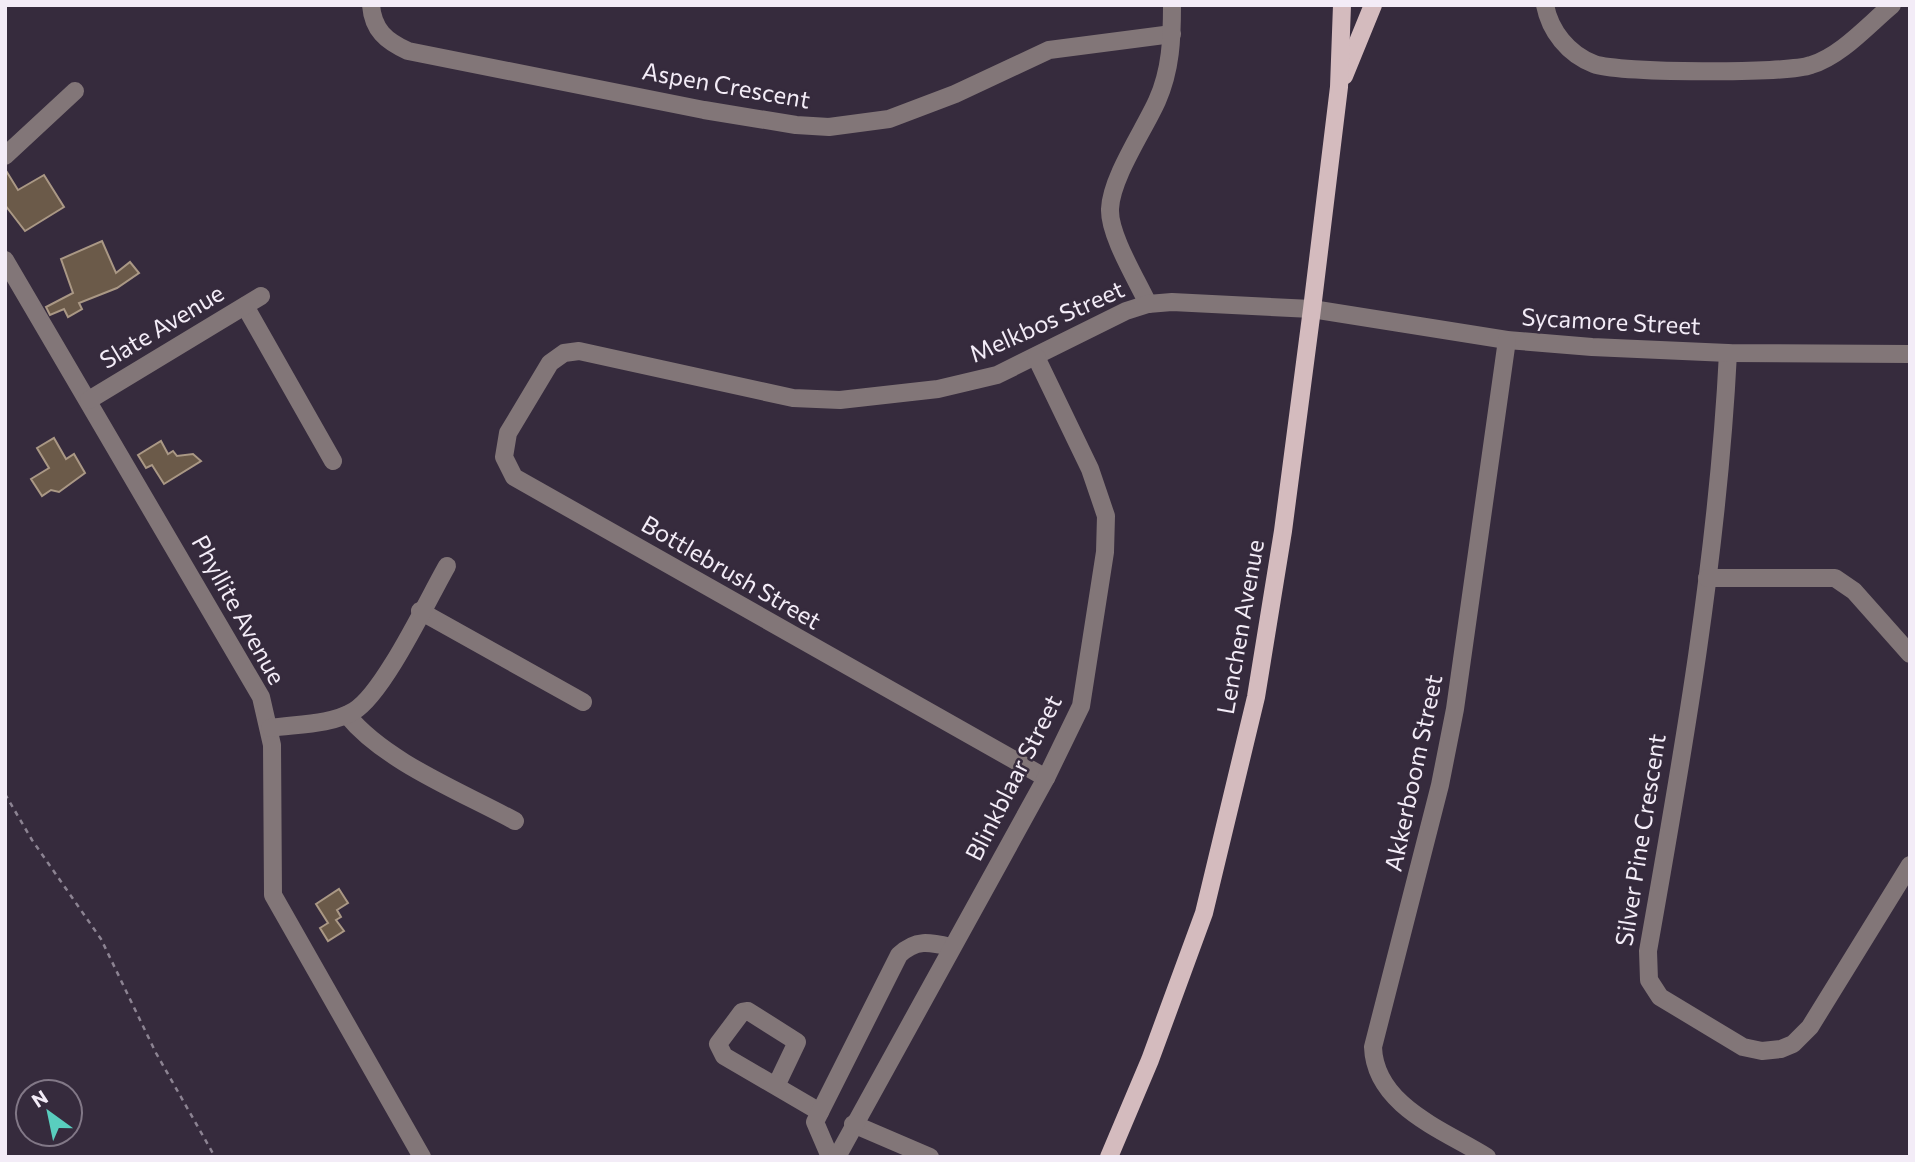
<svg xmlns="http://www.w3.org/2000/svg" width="1915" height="1162" font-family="Commissioner,sans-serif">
  <rect width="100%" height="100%" fill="#362b3d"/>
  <g fill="#6b5a49" stroke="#aa9885" stroke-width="2">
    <path d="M5 169 18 190 44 175 64 207 25 231 5 205Z"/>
    <path d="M102 241 116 273 130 262 139 273 117 288 79 303 82 309 68 317 64 309 50 315 46 307 73 293 61 259Z"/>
    <path d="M54 438 66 459 74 454 85 473 59 492 51 490 42 496 31 479 49 468 37 448Z"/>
    <path d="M161 441 168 454 173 451 177 456 193 454 201 461 164 484 152 465 146 468 138 455Z"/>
    <path d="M339 889 348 903 337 910 341 917 336 920 344 931 328 941 320 928 328 923 316 904Z"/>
  </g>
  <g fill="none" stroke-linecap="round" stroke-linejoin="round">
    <path stroke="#8c8392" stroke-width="2.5" stroke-dasharray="5 5" stroke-linecap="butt" d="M5 794 32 840 101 939 156 1053 215 1157"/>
    <g stroke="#827678" stroke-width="18">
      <path d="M371 5C373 30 386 41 408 51L704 110 796 125 829 127 889 119 955 94 1049 50 1172 34"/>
      <path d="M1545 5C1550 31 1568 54 1594 64 1618 73 1786 74 1811 65 1841 56 1868 25 1892 5"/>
      <path d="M5 156 75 91"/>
      <path d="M5 260 261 697 272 745 273 895 422 1157"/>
      <path d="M1148 304C1137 280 1109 235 1110 209 1111 178 1144 130 1157 101 1171 70 1172 38 1172 5"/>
      <path d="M245 306 333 461"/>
      <path d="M1728 353C1718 554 1683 754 1648 951L1649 980 1660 997 1743 1047 1762 1051 1781 1049 1793 1044 1810 1027 1910 865"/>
      <path d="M89 400 261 296"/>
      <path d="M1707 578H1835L1854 591 1910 654"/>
      <path d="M420 611 583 702"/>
      <path d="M347 715C385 762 462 792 515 821"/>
      <path d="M270 728C296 724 331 725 354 711 384 693 428 599 447 566"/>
      <path d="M1046 778 514 477 504 457 508 433 550 363 564 353 579 351 793 398 840 400 938 389 997 375 1126 311 1148 304 1172 302 1312 309 1507 340 1592 347 1728 353 1910 354"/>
      <path d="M776 1086 797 1042 748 1011 742 1012 718 1044 724 1056 820 1112"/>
      <path d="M853 1124 930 1157"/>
      <path d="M830 1157 815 1122 899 955C916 939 929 942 951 947"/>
      <path d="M837 1157 1046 778 1081 706 1105 552 1106 516 1090 469 1036 357"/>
      <path d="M1487 1157C1444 1130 1375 1106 1373 1047L1440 785 1455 709 1507 340"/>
    </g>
    <g stroke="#d4bbbe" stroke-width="18">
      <path d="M1344 76 1373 5"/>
      <path d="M1109 1157 1150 1060 1204 913 1256 697 1283 531 1312 309 1339 87 1342 5"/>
    </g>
  </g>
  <g text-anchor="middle" stroke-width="5" stroke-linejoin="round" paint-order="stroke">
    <g font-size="24" fill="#f3ecf7" stroke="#362b3d">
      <text transform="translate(726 86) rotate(10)" y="8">Aspen Crescent</text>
      <text transform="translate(1047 322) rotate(-24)" y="8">Melkbos Street</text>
      <text transform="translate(1611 322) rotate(3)" y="8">Sycamore Street</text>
      <text transform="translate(162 327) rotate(-31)" y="8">Slate Avenue</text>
      <text transform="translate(731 573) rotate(30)" y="8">Bottlebrush Street</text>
      <text transform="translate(238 610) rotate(61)" y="8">Phyllite Avenue</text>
      <text transform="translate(1241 627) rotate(-80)" y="8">Lenchen Avenue</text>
      <text transform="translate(1414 773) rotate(-78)" y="8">Akkerboom Street</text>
      <text transform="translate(1014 778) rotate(-63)" y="8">Blinkblaar Street</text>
      <text transform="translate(1641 840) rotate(-81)" y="8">Silver Pine Crescent</text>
    </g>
  </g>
  <rect width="1915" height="1162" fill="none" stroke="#f3ecf7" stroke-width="14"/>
  <g transform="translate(49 1113) rotate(327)"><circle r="33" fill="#362b3d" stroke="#827887" stroke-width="2"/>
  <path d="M0-5L12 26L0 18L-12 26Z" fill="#59cebe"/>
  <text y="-10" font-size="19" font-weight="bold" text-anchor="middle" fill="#f3ecf7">N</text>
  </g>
</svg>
